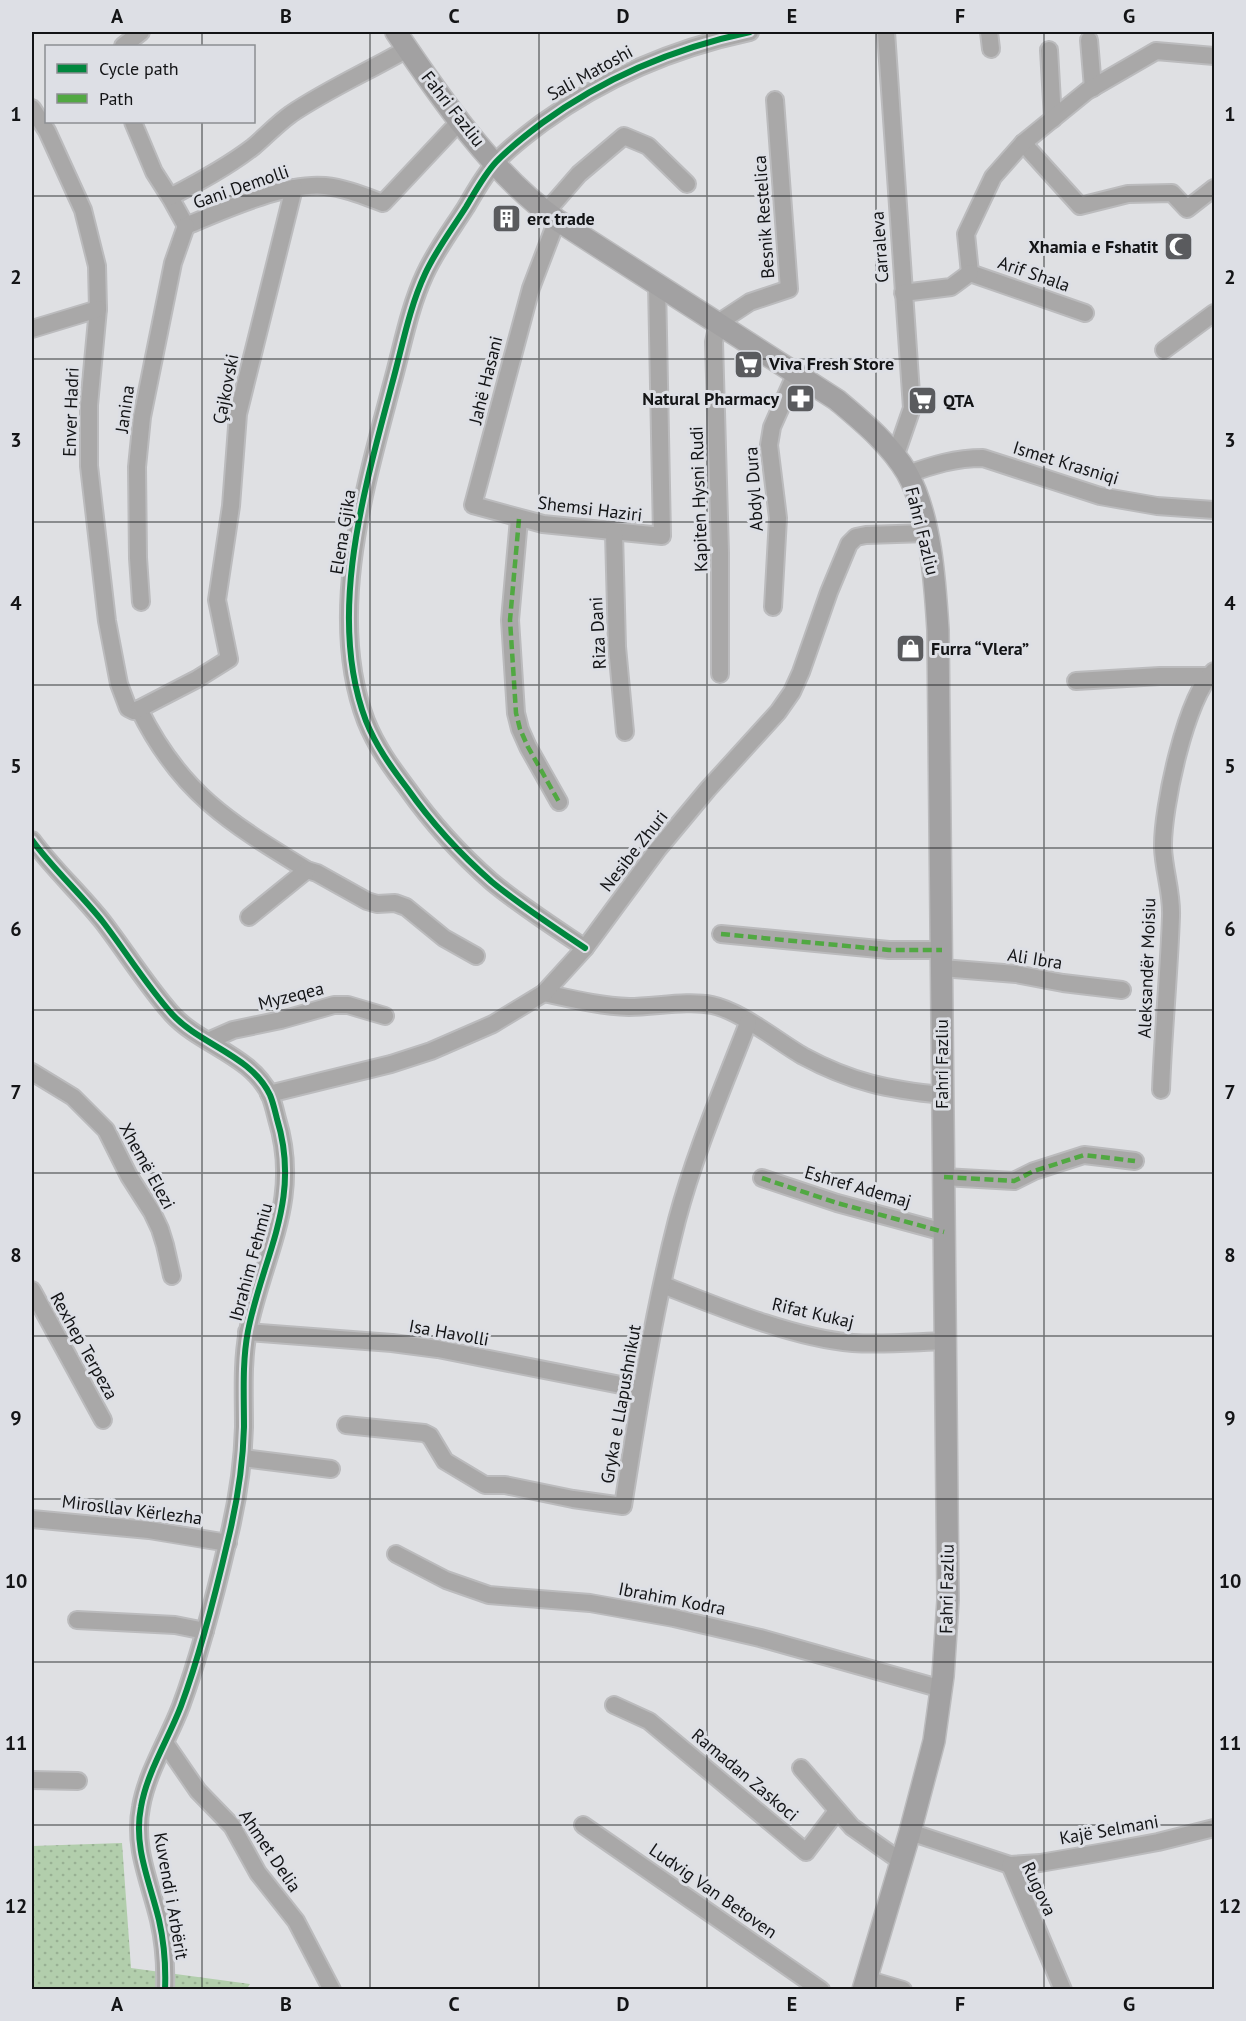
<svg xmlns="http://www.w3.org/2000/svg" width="1246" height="2021" font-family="'PT Sans',sans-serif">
  <defs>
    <pattern id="grass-dots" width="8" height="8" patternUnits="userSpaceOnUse" patternTransform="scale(1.5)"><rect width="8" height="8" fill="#b2ceac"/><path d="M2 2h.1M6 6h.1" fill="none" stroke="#98b093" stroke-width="1.8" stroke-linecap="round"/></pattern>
  </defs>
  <rect width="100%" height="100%" fill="#dfe0e3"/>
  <path fill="url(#grass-dots)" d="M122 1843 131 1968 250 1984 246 1990 32 1989V1846Z"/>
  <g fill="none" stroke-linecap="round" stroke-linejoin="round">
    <defs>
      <g id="minor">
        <path d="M886 32 912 408 895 457"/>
        <path d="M989 32 991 49"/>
        <path d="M1089 40 1093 88"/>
        <path d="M123 46 141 32"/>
        <path d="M1049 50 1053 119"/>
        <path d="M32 108 47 131 83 210 97 266 98 309 89 405V466L107 621 119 684 128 708 134 711 139 709C180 793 230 823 307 870L317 873 367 901 377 904 395 903 406 907 444 938 476 956"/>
        <path d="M133 122 154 172 170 197 186 226"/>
        <path d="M1023 143 1080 206 1128 194 1172 193 1187 209 1214 188"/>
        <path d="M170 197C199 182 227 167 253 147 266 136 277 124 291 114 328 89 369 71 407 49"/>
        <path d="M546 212 579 174 624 136 648 146 687 184"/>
        <path d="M557 220 531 288 473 505 543 524 662 536 657 284"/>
        <path d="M186 226C222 211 286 182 325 186 345 188 364 196 383 203L460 121"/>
        <path d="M970 273 966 234 993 177 1023 143 1087 91 1156 51 1214 56"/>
        <path d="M970 273 1085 313"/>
        <path d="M903 293 951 287 970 273"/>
        <path d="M32 329 98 309"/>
        <path d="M1164 350 1214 313"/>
        <path d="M908 474C933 465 955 458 983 458L1100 496 1157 506 1214 510"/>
        <path d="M519 519 510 620 516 713 520 729 528 747 559 802"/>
        <path d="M614 533 617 647 625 732"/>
        <path d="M141 602 138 558 137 467 142 417 173 263 186 226"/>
        <path d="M773 607 778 518 769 445 772 427 796 373"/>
        <path d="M720 674V553L714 342 718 323 750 302 789 289 775 100"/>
        <path d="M1076 681 1160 676H1209"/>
        <path d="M139 709 197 679 229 659 217 600 231 506 238 414 294 188"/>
        <path d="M32 840C53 869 80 893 103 922 126 952 147 986 172 1014 200 1045 251 1055 270 1095 273 1102 275 1111 277 1119 302 1200 263 1255 248 1331 242 1362 244 1395 244 1427 243 1465 237 1503 228 1540 215 1596 201 1652 181 1706 168 1740 147 1772 141 1807 133 1847 150 1882 159 1920 164 1942 166 1966 165 1990"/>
        <path d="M249 917 307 870"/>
        <path d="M721 934 889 950H942"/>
        <path d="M585 948C554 927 521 906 492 882 460 854 431 822 407 788 391 767 376 746 366 721 326 616 365 487 392 384 402 348 409 308 425 274 436 250 452 229 466 207 475 192 484 175 496 162 510 147 526 135 542 123 605 77 675 48 750 32"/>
        <path d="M942 968 1016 974 1063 983 1122 990"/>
        <path d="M544 993C572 999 601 1006 629 1007 655 1007 687 1000 712 1005 741 1011 777 1041 803 1056 851 1082 889 1090 943 1095"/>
        <path d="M208 1041 233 1030 281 1020 334 1005H348L385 1016"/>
        <path d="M32 1072 73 1097 106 1130 129 1176 152 1212 160 1229 165 1245 172 1276"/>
        <path d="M1161 1090C1163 1032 1169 974 1171 916 1172 893 1164 871 1163 848 1162 809 1186 696 1214 671"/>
        <path d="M269 1094 391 1064 431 1051 493 1024 544 993 585 948 658 849 708 789 778 712 792 692 801 672 829 592 849 544 856 537 866 535 927 533"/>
        <path d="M944 1177 1014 1181 1034 1171 1084 1155 1135 1161"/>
        <path d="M762 1178 837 1203 944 1232"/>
        <path d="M663 1285C719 1307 793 1338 853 1343 883 1345 915 1342 945 1341"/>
        <path d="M32 1290 103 1420"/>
        <path d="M247 1332 392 1343 438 1349 641 1389"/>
        <path d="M346 1425 424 1433 430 1436 445 1461 485 1485H505L573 1499 623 1506C638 1410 653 1314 677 1220 695 1152 723 1088 748 1023"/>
        <path d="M243 1458 331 1469"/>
        <path d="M32 1519 149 1530 228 1543"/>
        <path d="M396 1554 446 1580 489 1595 590 1603 674 1618 760 1638 942 1689"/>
        <path d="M77 1620 175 1625 205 1631"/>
        <path d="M614 1705 649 1721 806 1852 837 1811"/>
        <path d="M165 1743 198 1791 232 1826 258 1873 296 1921 332 1990"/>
        <path d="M801 1768 852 1827 902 1862"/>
        <path d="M32 1780 78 1781"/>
        <path d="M583 1825 821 1990"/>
        <path d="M910 1832 1010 1865 1040 1863 1104 1852 1158 1842 1214 1828"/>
        <path d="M1010 1865 1063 1990"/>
        <path d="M866 1979 903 1990"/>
      </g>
      <path id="major" d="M396 32C439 96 493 175 557 220L837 400C863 422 890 444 907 473 931 516 935 582 938 630L948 1600 943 1676 934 1741 910 1832 863 1990"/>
    </defs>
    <use href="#minor" stroke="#bbbbbd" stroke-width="20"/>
    <use href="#major" stroke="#bbbbbd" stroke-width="24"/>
    <use href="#minor" stroke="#a9a8a8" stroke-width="16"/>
    <use href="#major" stroke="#a2a1a2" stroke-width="21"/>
    <g stroke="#51a842" stroke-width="4.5" stroke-dasharray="9 4.5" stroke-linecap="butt">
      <path d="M519 519 510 620 516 713 520 729 528 747 559 802"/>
      <path d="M721 934 889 950H942"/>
      <path d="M944 1177 1014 1181 1034 1171 1084 1155 1135 1161"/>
      <path d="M762 1178 837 1203 944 1232"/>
    </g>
    <defs>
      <g id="cycleway">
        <path d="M32 840C53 869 80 893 103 922 126 952 147 986 172 1014 200 1045 251 1055 270 1095 273 1102 275 1111 277 1119 302 1200 263 1255 248 1331 242 1362 244 1395 244 1427 243 1465 237 1503 228 1540 215 1596 201 1652 181 1706 168 1740 147 1772 141 1807 133 1847 150 1882 159 1920 164 1942 166 1966 165 1990"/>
        <path d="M585 948C554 927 521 906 492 882 460 854 431 822 407 788 391 767 376 746 366 721 326 616 365 487 392 384 402 348 409 308 425 274 436 250 452 229 466 207 475 192 484 175 496 162 510 147 526 135 542 123 605 77 675 48 750 32"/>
      </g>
    </defs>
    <use href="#cycleway" stroke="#dddfe5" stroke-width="10"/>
    <use href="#cycleway" stroke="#00873e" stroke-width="6"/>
  </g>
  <path fill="none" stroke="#131416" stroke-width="1.5" stroke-opacity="0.55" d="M202 32V46M370 32V1990M539 32V1990M707 32V1990M876 32V1990M1044 32V1990M202 122V1990M32 196H1214M32 359H1214M32 522H1214M32 685H1214M32 848H1214M32 1010H1214M32 1173H1214M32 1336H1214M32 1499H1214M32 1662H1214M32 1825H1214"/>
  <defs>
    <symbol id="building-square" viewBox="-11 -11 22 22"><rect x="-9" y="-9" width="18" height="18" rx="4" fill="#5a5b5e" stroke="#dddfe5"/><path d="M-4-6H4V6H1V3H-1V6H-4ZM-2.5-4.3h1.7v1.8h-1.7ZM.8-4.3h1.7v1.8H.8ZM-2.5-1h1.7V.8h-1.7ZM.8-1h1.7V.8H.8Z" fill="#fff"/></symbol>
    <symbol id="mosque-square" viewBox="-11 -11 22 22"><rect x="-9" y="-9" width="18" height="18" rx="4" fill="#5a5b5e" stroke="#dddfe5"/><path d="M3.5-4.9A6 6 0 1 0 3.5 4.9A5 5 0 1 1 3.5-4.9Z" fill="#fff"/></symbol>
    <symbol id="supermarket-square" viewBox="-11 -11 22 22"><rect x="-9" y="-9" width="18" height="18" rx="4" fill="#5a5b5e" stroke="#dddfe5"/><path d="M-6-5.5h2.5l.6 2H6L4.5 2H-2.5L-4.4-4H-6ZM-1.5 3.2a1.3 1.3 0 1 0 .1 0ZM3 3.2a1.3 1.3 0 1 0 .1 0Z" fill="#fff"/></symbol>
    <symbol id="pharmacy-square" viewBox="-11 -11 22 22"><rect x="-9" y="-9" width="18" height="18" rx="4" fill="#5a5b5e" stroke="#dddfe5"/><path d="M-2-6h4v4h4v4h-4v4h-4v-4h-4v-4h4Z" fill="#fff"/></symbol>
    <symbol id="shop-square" viewBox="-11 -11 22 22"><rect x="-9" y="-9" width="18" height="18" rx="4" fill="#5a5b5e" stroke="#dddfe5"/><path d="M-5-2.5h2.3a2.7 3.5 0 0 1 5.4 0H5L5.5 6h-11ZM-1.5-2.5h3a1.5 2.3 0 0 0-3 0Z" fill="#fff"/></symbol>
  </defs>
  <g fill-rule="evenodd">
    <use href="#building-square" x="490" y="202" width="33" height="33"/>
    <use href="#mosque-square" x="1162" y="230" width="33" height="33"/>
    <use href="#supermarket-square" x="732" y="348" width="33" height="33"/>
    <use href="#pharmacy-square" x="784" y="382" width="33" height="33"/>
    <use href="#supermarket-square" x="906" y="384" width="33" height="33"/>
    <use href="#shop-square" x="894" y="632" width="33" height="33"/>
  </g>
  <g text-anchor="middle" stroke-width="6" stroke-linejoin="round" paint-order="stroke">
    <g font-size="18" fill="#131416" stroke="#dddfe5">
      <text transform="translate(590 73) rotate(-29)" y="6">Sali Matoshi</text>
      <text transform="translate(453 109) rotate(52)" y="6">Fahri Fazliu</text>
      <text transform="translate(241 187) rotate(-19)" y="6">Gani Demolli</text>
      <text transform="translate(764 217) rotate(-94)" y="6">Besnik Restelica</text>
      <text transform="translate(880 247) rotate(-94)" y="6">Carraleva</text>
      <text transform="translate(1034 274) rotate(19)" y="6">Arif Shala</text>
      <text transform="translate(486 380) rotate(-76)" y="6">Jahë Hasani</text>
      <text transform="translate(226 389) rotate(-79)" y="6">Çajkovski</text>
      <text transform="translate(125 409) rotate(-82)" y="6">Janina</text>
      <text transform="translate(71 412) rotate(-88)" y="6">Enver Hadri</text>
      <text transform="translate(1066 463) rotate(17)" y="6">Ismet Krasniqi</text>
      <text transform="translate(754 489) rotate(-94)" y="6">Abdyl Dura</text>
      <text transform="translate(699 499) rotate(-92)" y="6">Kapiten Hysni Rudi</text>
      <text transform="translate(590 509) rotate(7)" y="6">Shemsi Haziri</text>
      <text transform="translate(922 531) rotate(76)" y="6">Fahri Fazliu</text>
      <text transform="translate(343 532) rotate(-81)" y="6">Elena Gjika</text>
      <text transform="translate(598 633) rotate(-93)" y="6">Riza Dani</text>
      <text transform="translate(634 851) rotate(-52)" y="6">Nesibe Zhuri</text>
      <text transform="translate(1035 959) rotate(9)" y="6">Ali Ibra</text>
      <text transform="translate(1147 968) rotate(-88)" y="6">Aleksandër Moisiu</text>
      <text transform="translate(291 996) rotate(-14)" y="6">Myzeqea</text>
      <text transform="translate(942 1064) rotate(-90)" y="6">Fahri Fazliu</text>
      <text transform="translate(147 1166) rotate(61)" y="6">Xhemë Elezi</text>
      <text transform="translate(858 1187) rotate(16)" y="6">Eshref Ademaj</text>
      <text transform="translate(251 1262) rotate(-75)" y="6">Ibrahim Fehmiu</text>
      <text transform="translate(813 1313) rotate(13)" y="6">Rifat Kukaj</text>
      <text transform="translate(449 1333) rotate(10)" y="6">Isa Havolli</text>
      <text transform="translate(84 1346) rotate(61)" y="6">Rexhep Terpeza</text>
      <text transform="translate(621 1404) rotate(-80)" y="6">Gryka e Llapushnikut</text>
      <text transform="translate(132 1510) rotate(7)" y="6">Mirosllav Kërlezha</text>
      <text transform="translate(947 1589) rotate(-89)" y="6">Fahri Fazliu</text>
      <text transform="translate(672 1599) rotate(11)" y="6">Ibrahim Kodra</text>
      <text transform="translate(745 1775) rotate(40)" y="6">Ramadan Zaskoci</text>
      <text transform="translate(1109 1830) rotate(-10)" y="6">Kajë Selmani</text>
      <text transform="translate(270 1851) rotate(56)" y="6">Ahmet Delia</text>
      <text transform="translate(1039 1889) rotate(65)" y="6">Rugova</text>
      <text transform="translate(713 1891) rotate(35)" y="6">Ludvig Van Betoven</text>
      <text transform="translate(171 1896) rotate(80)" y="6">Kuvendi i Arbërit</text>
    </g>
    <g font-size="18" font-weight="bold" fill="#131416" stroke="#dddfe5" text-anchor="start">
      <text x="527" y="225">erc trade</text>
      <text x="1158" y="253" text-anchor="end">Xhamia e Fshatit</text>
      <text x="769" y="370">Viva Fresh Store</text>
      <text x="779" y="405" text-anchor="end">Natural Pharmacy</text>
      <text x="943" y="407">QTA</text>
      <text x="931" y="655">Furra “Vlera”</text>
    </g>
  </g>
  <rect width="1246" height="2021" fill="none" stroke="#dddfe5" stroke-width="66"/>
  <rect x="45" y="45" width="210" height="78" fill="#dddfe5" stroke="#8c8e92" stroke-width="1.5"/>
  <rect x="57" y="64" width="30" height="9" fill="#00873e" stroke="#8c8e92" stroke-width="1.5"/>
  <text x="99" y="75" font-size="18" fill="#131416">Cycle path</text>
  <rect x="57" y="94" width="30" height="9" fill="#51a842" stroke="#8c8e92" stroke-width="1.5"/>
  <text x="99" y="105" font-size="18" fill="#131416">Path</text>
  <rect x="33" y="33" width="1180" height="1955" fill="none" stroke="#131416" stroke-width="2"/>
  <g font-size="20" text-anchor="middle" font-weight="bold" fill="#131416">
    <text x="117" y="23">A</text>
    <text x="286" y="23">B</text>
    <text x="454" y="23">C</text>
    <text x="623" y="23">D</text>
    <text x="792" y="23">E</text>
    <text x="960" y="23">F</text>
    <text x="1129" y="23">G</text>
    <text x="16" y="121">1</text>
    <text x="1230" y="121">1</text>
    <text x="16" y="284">2</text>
    <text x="1230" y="284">2</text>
    <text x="16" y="447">3</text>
    <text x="1230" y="447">3</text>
    <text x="16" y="610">4</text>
    <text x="1230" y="610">4</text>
    <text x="16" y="773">5</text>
    <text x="1230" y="773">5</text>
    <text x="16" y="936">6</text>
    <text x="1230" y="936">6</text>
    <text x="16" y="1099">7</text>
    <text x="1230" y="1099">7</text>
    <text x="16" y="1262">8</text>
    <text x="1230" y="1262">8</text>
    <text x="16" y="1425">9</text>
    <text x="1230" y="1425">9</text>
    <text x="16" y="1588">10</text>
    <text x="1230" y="1588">10</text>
    <text x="16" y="1750">11</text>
    <text x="1230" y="1750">11</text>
    <text x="16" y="1913">12</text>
    <text x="1230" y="1913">12</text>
    <text x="117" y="2011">A</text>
    <text x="286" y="2011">B</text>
    <text x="454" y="2011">C</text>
    <text x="623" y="2011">D</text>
    <text x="792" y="2011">E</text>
    <text x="960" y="2011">F</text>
    <text x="1129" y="2011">G</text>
  </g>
</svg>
